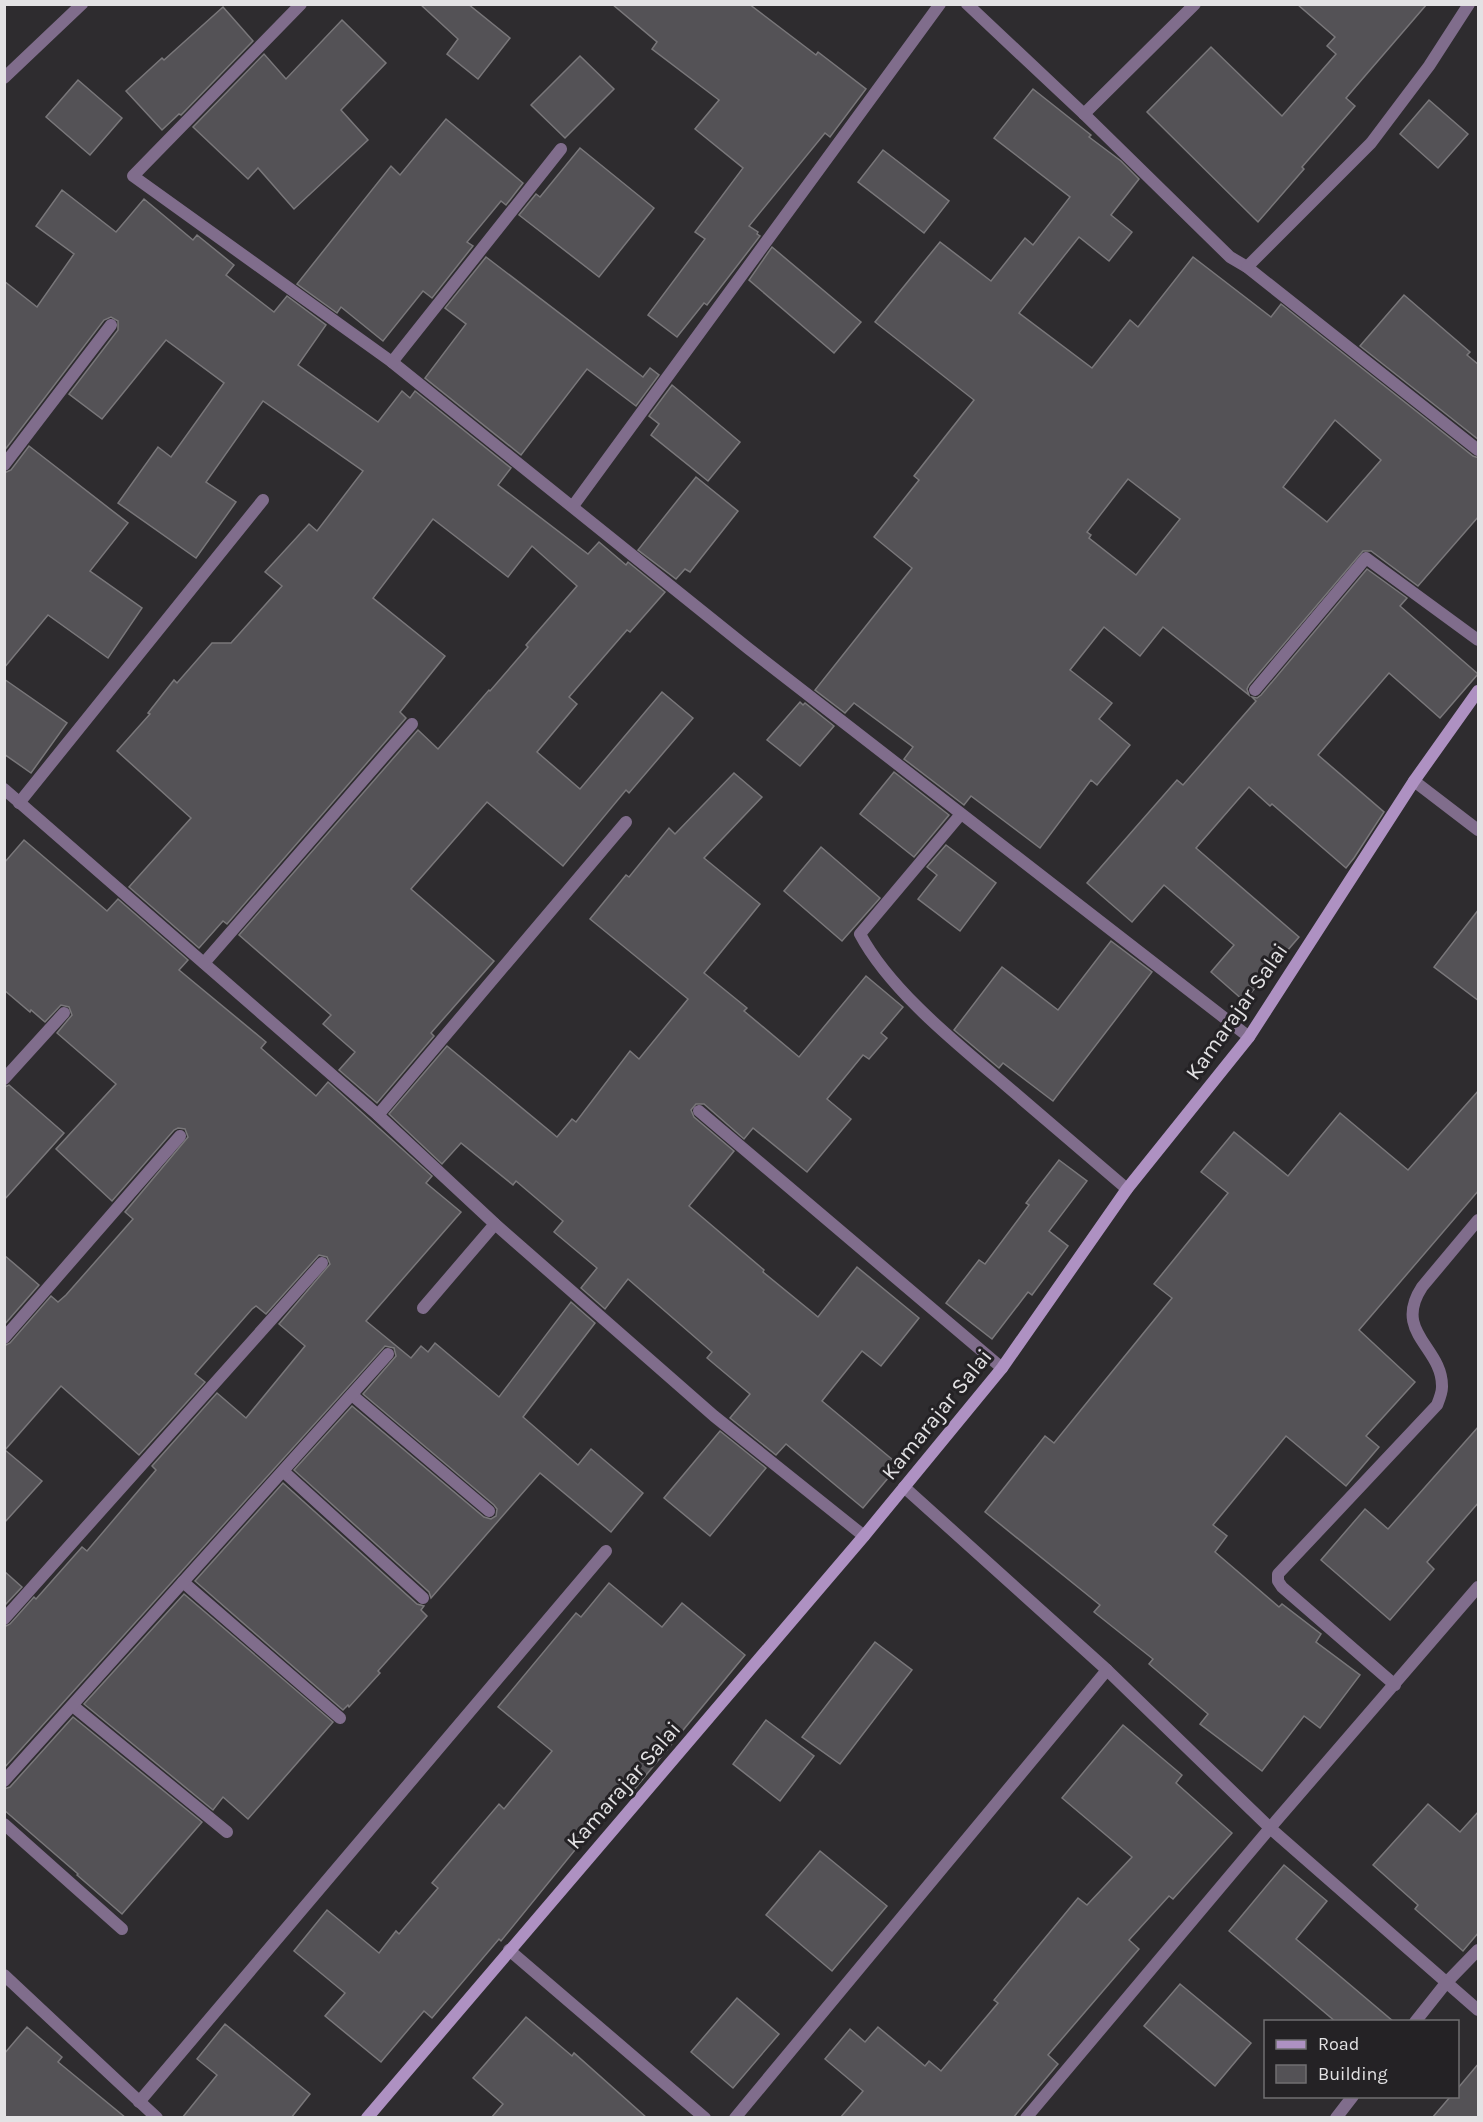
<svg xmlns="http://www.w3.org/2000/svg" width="1483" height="2122" font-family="Karla,sans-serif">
  <rect width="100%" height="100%" fill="#2e2c2f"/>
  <g fill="#545256" stroke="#79777a" stroke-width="1.5" fill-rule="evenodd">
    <path d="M420 4H468L510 38 478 79 447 54 458 39Z"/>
    <path d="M612 4H749L816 55 818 52 866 89 830 137 825 133 749 226 758 232 757 234 760 236 707 305 704 303 677 337 648 315 705 239 695 232 743 168 695 129 719 100 652 49 657 42Z"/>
    <path d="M1297 4H1427L1346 98 1355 106 1302 167 1304 169 1258 222 1147 112 1211 47 1282 116 1336 54 1327 46 1335 37Z"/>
    <path d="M223 7 253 41 181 115 179 114 162 130 126 91 162 58 164 60Z"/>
    <path d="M342 20 386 63 341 110 368 140 294 209 258 168 248 179 193 127 264 54 286 79Z"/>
    <path d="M580 56 614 89 565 138 531 105Z"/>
    <path d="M78 80 122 118 90 155 46 117Z"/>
    <path d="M1033 89 1091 135 1089 137 1121 161 1139 179 1111 215 1132 232 1109 261 1079 237 1019 313 1092 368 1130 320 1138 327 1193 257 1271 317 1281 304 1473 456 1479 458V516L1418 586 1371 551H1363L1249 685 1247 689 1249 695 1163 627 1140 656 1104 627 1070 670 1112 703 1099 719 1130 745 1097 785 1091 780 1040 848 971 796 964 805 904 759 913 747 854 703 845 713 815 690 912 568 874 537 919 480 914 476 974 400 875 322 940 242 991 281 1025 238 1033 245 1070 197 994 138ZM1335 420 1381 460 1327 522 1283 487ZM1128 479 1180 519 1136 575 1089 538 1091 535 1087 532Z"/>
    <path d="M1429 100 1468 134 1438 168 1400 134Z"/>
    <path d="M446 119 523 183 506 205 501 201 467 242 473 246 432 298 423 291 383 341 341 307 337 313 297 284 391 166 400 175Z"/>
    <path d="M580 148 654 208 599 277 519 215 536 194 540 197Z"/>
    <path d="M883 150 949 201 924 233 858 182Z"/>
    <path d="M62 190 116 232 144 199 193 240 197 235 234 265 226 275 274 312 287 296 326 325 298 365 378 422 402 391 410 398 415 391 511 468 498 485 588 554 599 542 626 565 628 562 665 592 630 632 627 630 569 697 577 704 537 752 580 789 662 692 693 718 629 793 626 790 563 866 487 802 411 889 494 961 431 1033 434 1036 377 1103 339 1070 355 1052 323 1024 331 1015 239 935 418 730 438 749 489 690 490 691 528 647 526 645 577 586 532 546 508 577 433 519 373 598 445 656 400 712 406 718 227 924 223 921 199 948 129 887 191 818 117 751 150 714 148 713 174 680 177 683 212 643H231L282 586 265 572 309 524 317 531 363 471 263 401 206 482 236 502 196 558 118 503 158 447 171 457 224 383 166 340 102 419 69 394 118 330V321L111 317 104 320 4 451V281L37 307 74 254 36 226Z"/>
    <path d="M772 247 861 322 834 353 749 280Z"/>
    <path d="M486 257 643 377 650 368 659 375 636 406 587 369 521 455 425 378 466 324 445 308Z"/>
    <path d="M1404 295 1470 352 1467 355 1479 365V440L1360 346Z"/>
    <path d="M672 385 740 442 708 481 651 435 659 424 649 416Z"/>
    <path d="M29 446 128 523 90 571 142 608 108 658 48 615 4 668V473L11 470Z"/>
    <path d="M696 477 738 511 690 572 685 569 676 579 638 550Z"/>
    <path d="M1367 569 1407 598 1400 606 1478 674 1440 718 1389 673 1318 755 1384 812 1354 858 1346 868 1272 804 1270 806 1249 787 1196 848 1299 937 1244 1001 1211 972 1234 945 1164 885 1132 922 1087 883 1177 780 1183 785 1256 701 1252 697 1257 698 1261 695Z"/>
    <path d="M4 679 67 723 31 773 4 754Z"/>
    <path d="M800 702 803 705 805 703 834 726 800 766 767 740Z"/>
    <path d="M894 772 949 815 914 857 860 814Z"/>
    <path d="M734 773 762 797 704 858 760 904 704 973 747 1008 744 1011 799 1057 866 976 903 1007 881 1033 887 1038 869 1059 863 1055 827 1099 851 1119 807 1172 753 1128 744 1139 704 1104H696L691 1110 694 1117 734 1151 689 1206 764 1270 763 1272 818 1317 857 1267 919 1318 881 1366 862 1351 822 1401 899 1465 863 1508 786 1444 776 1455 730 1418 750 1394 707 1358 712 1352 628 1279 605 1309 581 1288 597 1268 554 1232 563 1221 516 1181 513 1185 461 1143 442 1164 389 1114 447 1046 557 1137 572 1119 576 1122 630 1051 639 1059 688 999 590 919 626 875 629 877 669 828 675 834Z"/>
    <path d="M24 840 107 911 118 899 188 960 179 970 266 1042 261 1048 316 1096 328 1082 432 1176 426 1183 461 1212 366 1321 411 1358 421 1346 428 1352 435 1343 499 1397 571 1302 595 1323 523 1417 578 1465 591 1449 643 1493 611 1532 540 1473 431 1598 429 1592 294 1470 352 1406 484 1517 491 1519 496 1516 497 1509 494 1505 363 1394 396 1356 394 1348 385 1346 4 1768V1627L10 1624 34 1597 36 1599 82 1547 87 1551 156 1470 152 1466 217 1393 246 1418 305 1346 279 1324 330 1264 327 1257 319 1255 266 1314 256 1306 252 1309 195 1374 205 1382 139 1455 61 1386 5 1450 42 1481 4 1523V1346L10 1343 51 1296 58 1302 66 1295 133 1219 125 1212 188 1137 185 1129 178 1128 174 1130 112 1201 56 1149 116 1084 57 1033 72 1015 69 1007 61 1005 45 1022 31 1010 30 1012 4 990V863Z"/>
    <path d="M946 845 996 883 960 931 918 899 937 875 927 867Z"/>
    <path d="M821 847 880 898 842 941 784 891Z"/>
    <path d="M1479 909V1001L1434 967Z"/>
    <path d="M1111 941 1152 972 1053 1101 1003 1063 999 1068 954 1030 1002 967 1058 1010Z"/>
    <path d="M9 1085 64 1133 4 1200V1087Z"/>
    <path d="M1479 1090V1190L1359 1330 1415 1382 1366 1436 1379 1447 1346 1486 1286 1436 1213 1525 1227 1536 1215 1552 1279 1607 1282 1604 1321 1634 1316 1642 1360 1675 1320 1728 1304 1716 1262 1771 1200 1724 1208 1714 1149 1664 1153 1659 1094 1612 1100 1605 985 1512 1045 1436 1054 1443 1172 1298 1154 1284 1228 1193 1201 1172 1234 1132 1288 1176 1340 1113 1408 1170Z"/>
    <path d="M1059 1160 1087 1181 1049 1231 1068 1246 1032 1295 1028 1292 992 1339 946 1303 979 1260 985 1264 1029 1205 1026 1203Z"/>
    <path d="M4 1255 39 1285 4 1325Z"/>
    <path d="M1479 1426V1502L1427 1562 1434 1569 1390 1620 1321 1560 1365 1509 1388 1529Z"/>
    <path d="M720 1431 766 1468 710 1536 664 1498Z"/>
    <path d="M283 1483 417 1604 424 1606 421 1610 427 1616 378 1671 380 1673 349 1707 348 1705 343 1710 195 1581Z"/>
    <path d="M4 1571 22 1587 4 1606Z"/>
    <path d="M609 1583 662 1627 682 1603 745 1655 628 1797 622 1792 501 1941 499 1939 432 2018 424 2011 381 2062 325 2016 345 1993 294 1951 327 1910 379 1953 396 1931 399 1934 438 1888 432 1883 499 1804 504 1809 552 1751 498 1707 576 1613 581 1617Z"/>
    <path d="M184 1594 333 1722 248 1819 223 1797 213 1810 84 1704Z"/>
    <path d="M875 1642 912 1670 840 1764 802 1737Z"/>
    <path d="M73 1717 202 1822 122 1914 77 1875 78 1874 4 1810V1789L10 1787Z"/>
    <path d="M766 1720 814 1756 780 1801 733 1764Z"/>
    <path d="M1123 1725 1182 1775 1176 1783 1232 1833 1173 1899 1169 1896 1129 1940 1139 1949 1048 2055 1058 2064 1013 2118H840L863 2091 825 2059 850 2029 865 2042 878 2027 925 2066 929 2061 941 2071 998 2003 994 2000 1078 1898 1087 1905 1132 1857 1062 1798Z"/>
    <path d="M1428 1804 1460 1832 1479 1811V1932L1463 1951 1415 1909 1418 1905 1373 1865Z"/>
    <path d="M820 1851 887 1906 832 1971 766 1915Z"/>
    <path d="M1284 1865 1327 1901 1296 1939 1394 2022H1336L1229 1931Z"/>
    <path d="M1180 1984 1251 2043 1215 2086 1144 2026Z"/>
    <path d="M737 1998 779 2034 733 2088 691 2052Z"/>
    <path d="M526 2017 572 2056 574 2053 647 2118H491L503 2104 473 2078Z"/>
    <path d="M225 2024 310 2094 291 2118H182L217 2075 197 2059Z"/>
    <path d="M27 2027 62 2057 58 2062 126 2118H4V2054Z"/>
    <path d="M1479 2063V2118H1432L1450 2097H1458V2088Z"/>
  </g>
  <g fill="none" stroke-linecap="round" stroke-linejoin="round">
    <path stroke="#806d8c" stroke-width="12" d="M423 1308 495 1224"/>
    <g stroke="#806d8c" stroke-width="12">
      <path d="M301 4 133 176 392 362 749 649 1249 1037"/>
      <path d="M967 4 1084 114 1230 257 1247 267 1478 450"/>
      <path d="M4 78 82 4"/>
      <path d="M1084 114 1195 4"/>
      <path d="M1247 267 1371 143 1429 66 1469 4"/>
      <path d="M392 362 561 149"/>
      <path d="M4 465 111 325"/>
      <path d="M573 506 940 4"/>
      <path d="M1255 690 1366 558 1478 640"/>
      <path d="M1414 781 1478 830"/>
      <path d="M4 789 378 1115 495 1224 714 1416 864 1536"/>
      <path d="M19 803 263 500"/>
      <path d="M961 814 860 934C888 987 950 1038 995 1076 1039 1114 1083 1151 1127 1189"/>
      <path d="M204 963 412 724"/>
      <path d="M4 1079 64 1013"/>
      <path d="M699 1111 1002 1368"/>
      <path d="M378 1115 626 822"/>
      <path d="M4 1338 180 1136"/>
      <path d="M352 1395 489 1511"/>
      <path d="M284 1472 423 1598"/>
      <path d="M904 1487 1107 1670 1270 1828 1478 2010"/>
      <path d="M183 1582 340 1718"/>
      <path d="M4 1619 322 1263"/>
      <path d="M1395 1685 1282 1587 1278 1581V1574L1437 1405C1439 1400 1442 1393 1442 1387 1443 1347 1392 1333 1422 1287L1478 1220"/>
      <path d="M73 1706 227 1832"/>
      <path d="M4 1781 388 1354"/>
      <path d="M4 1824 122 1929"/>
      <path d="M509 1950 705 2118"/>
      <path d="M4 1975 157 2118"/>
      <path d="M1415 2022 1446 1983 1478 1950"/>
      <path d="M139 2102 606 1551"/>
      <path d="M735 2118 1107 1670"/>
      <path d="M1026 2118 1270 1828 1478 1587"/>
      <path d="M1336 2118 1353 2096"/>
    </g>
    <path stroke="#ae91c2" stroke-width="12" d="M367 2118 864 1536 1002 1368 1127 1189 1249 1037 1414 781 1478 691"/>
  </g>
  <g text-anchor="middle" stroke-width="6" stroke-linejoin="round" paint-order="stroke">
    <g font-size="22" fill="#e3e2e4" stroke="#242225">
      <text transform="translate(1236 1011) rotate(-55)" y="8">Kamarajar Salai</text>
      <text transform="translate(936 1414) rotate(-51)" y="8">Kamarajar Salai</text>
      <text transform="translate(623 1785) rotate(-49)" y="8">Kamarajar Salai</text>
    </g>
  </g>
  <rect width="1483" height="2122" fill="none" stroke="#e3e2e4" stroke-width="12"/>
  <rect x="1264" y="2020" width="195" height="78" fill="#242225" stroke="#706f71" stroke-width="1.5"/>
  <rect x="1276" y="2040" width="30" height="9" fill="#ae91c2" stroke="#706f71" stroke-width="1.5"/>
  <text x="1318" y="2050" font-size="18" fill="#e3e2e4">Road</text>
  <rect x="1276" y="2065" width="30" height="18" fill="#545256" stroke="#706f71" stroke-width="1.5"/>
  <text x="1318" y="2080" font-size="18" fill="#e3e2e4">Building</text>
</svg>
